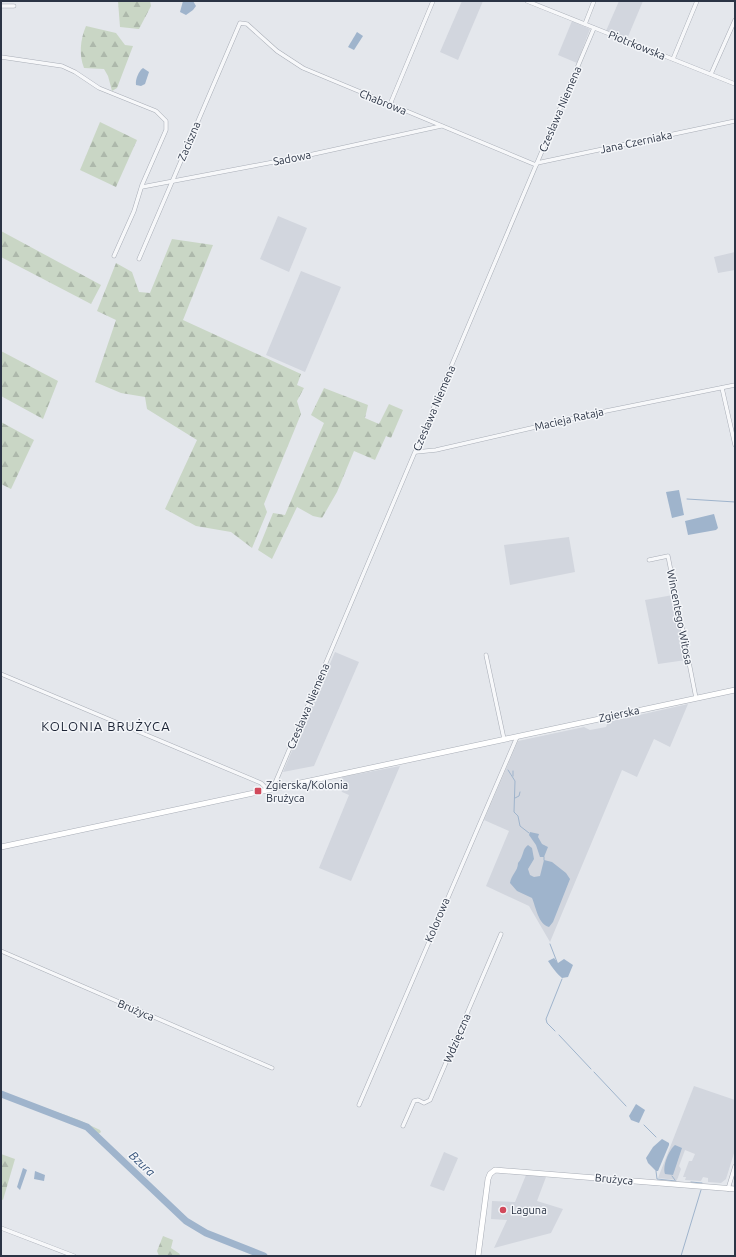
<svg xmlns="http://www.w3.org/2000/svg" width="736" height="1257" font-family="Ubuntu,sans-serif">
  <defs>
    <pattern id="grass-tufts" width="24" height="20" patternUnits="userSpaceOnUse"><rect width="24" height="20" fill="#c9d6c5"/><path d="M3 7l-1-3M5 7V3M7 7l1-3M15 17l-1-3M17 17v-4M19 17l1-3" fill="none" stroke="#adb8ab"/></pattern>
    <pattern id="forest-firs" width="22" height="20" patternUnits="userSpaceOnUse"><rect width="22" height="20" fill="#c9d6c5"/><path d="M5 1l3.5 6h-7zM16 11l3.5 6h-7z" fill="#adb8ab"/></pattern>
  </defs>
  <rect width="100%" height="100%" fill="#e4e7ec"/>
  <g fill="#d2d6de">
    <path d="M462 1H483L458 60 440 52Z"/>
    <path d="M619 1H643L627 39 606 31Z"/>
    <path d="M572 21 590 29 577 63 558 55Z"/>
    <path d="M278 216 307 228 289 272 260 259Z"/>
    <path d="M735 252V270L718 273 714 257Z"/>
    <path d="M301 271 341 287 305 372 266 355Z"/>
    <path d="M569 537 575 572 510 585 504 545Z"/>
    <path d="M673 595 686 660 658 664 645 600Z"/>
    <path d="M335 652 359 662 314 766 283 772 297 739 302 734V729Z"/>
    <path d="M688 704 670 747 654 739 637 777 622 770 550 942 529 906 486 886 509 831 484 820 518 741 584 727 590 730 606 727 608 722Z"/>
    <path d="M400 766 351 881 319 868 349 795 342 792 339 785 342 777Z"/>
    <path d="M694 1086 735 1100V1150L726 1179 721 1183 708 1182V1178L703 1177 701 1181 685 1180 686 1177H683L689 1161H692L695 1154 685 1150 679 1166 681 1169 677 1180 658 1178Z"/>
    <path d="M444 1152 458 1158 444 1191 430 1186Z"/>
    <path d="M526 1175 546 1177 537 1201 563 1209 551 1233 494 1248 507 1220 491 1219 492 1201 515 1202Z"/>
  </g>
  <path fill="url(#grass-tufts)" d="M1 1092 79 1120 100 1130 101 1132 97 1135 79 1124 1 1094Z"/>
  <g fill="url(#forest-firs)">
    <path d="M118 1H150L151 6 139 29 120 27Z"/>
    <path d="M86 26 116 33 125 45 133 46 117 88 112 91 108 76 104 69 84 68C79 55 80 40 86 26Z"/>
    <path d="M100 122 137 140 116 187 80 170Z"/>
    <path d="M1 231 101 285 91 304 1 257Z"/>
    <path d="M172 239 213 245 183 320 301 374 297 385 304 388 297 401 301 414 264 504 267 512 252 548 231 532 196 526 165 509 197 440 147 409 145 397 121 393 95 382 116 320 97 311 116 263 132 272 139 292 150 293Z"/>
    <path d="M1 351 58 381 43 419 1 396Z"/>
    <path d="M324 388 368 405 365 418 379 424 389 404 403 410 391 438 386 436 375 460 354 451 337 492 322 518 313 516 297 507 272 559 258 550 273 513 285 515 324 423 311 415Z"/>
    <path d="M1 422 34 440 11 489 1 484Z"/>
    <path d="M1 1154 15 1159 3 1200 1 1199Z"/>
    <path d="M163 1236 173 1240 171 1248 180 1254 179 1256H159L157 1251Z"/>
  </g>
  <g fill="#9fb4cc">
    <path d="M183 1H193L196 6 193 10 186 15 180 12Z"/>
    <path d="M357 32 363 36 354 50 348 47Z"/>
    <path d="M143 68 149 72 145 84 141 86 136 85C135 79 139 71 143 68Z"/>
    <path d="M679 490 684 515 672 518 666 492Z"/>
    <path d="M714 514 718 528 716 530 688 535 685 521Z"/>
    <path d="M530 832 539 834 538 837 542 844 548 847 544 857H540L536 845 529 835Z"/>
    <path d="M528 845 532 848 534 859 528 869 530 875 534 877 540 876 544 860 552 862 566 873 570 879 553 922 549 927C538 924 536 907 532 898L517 891 510 883C511 875 518 871 518 863 524 856 522 849 528 845Z"/>
    <path d="M554 958 558 963 564 959 573 965 568 977 562 978C557 974 552 967 548 961Z"/>
    <path d="M636 1104 645 1110 639 1123 631 1120 629 1116Z"/>
    <path d="M662 1139 669 1143V1145L658 1171H656L648 1163 646 1158 653 1147Z"/>
    <path d="M675 1145 682 1148 673 1175 665 1174C662 1166 669 1150 675 1145Z"/>
    <path d="M23 1168 27 1170 20 1190 17 1187Z"/>
    <path d="M35 1171 45 1175 44 1181 34 1179Z"/>
  </g>
  <g fill="none" stroke-linecap="round" stroke-linejoin="round">
    <g stroke="#9fb4cc" stroke-width="1">
      <path d="M687 499 735 502"/>
      <path d="M508 770 515 781 514 812 518 816 520 826 529 833"/>
      <path d="M513 771V776"/>
      <path d="M515 798 519 796 520 792"/>
      <path d="M544 857V860"/>
      <path d="M550 944 557 962"/>
      <path d="M555 1031 547 1023 546 1019 562 979"/>
      <path d="M559 1035 591 1069"/>
      <path d="M594 1072 626 1106"/>
      <path d="M644 1125 656 1137"/>
      <path d="M656 1171 657 1179 676 1181"/>
      <path d="M672 1176 675 1180"/>
      <path d="M691 1182 702 1183"/>
      <path d="M681 1256 701 1190"/>
    </g>
    <path stroke="#9fb4cc" stroke-width="7" d="M1 1094 87 1127 186 1221 206 1233 264 1256"/>
    <defs>
      <g id="street">
        <path d="M527 1 735 84"/>
        <path d="M1 6H14"/>
        <path d="M585 24 594 1"/>
        <path d="M1 57 62 66 75 72 99 88 156 111 166 121V130L142 185 134 211 114 256"/>
        <path d="M673 59 697 1"/>
        <path d="M711 74 735 20"/>
        <path d="M392 105 391 102 433 1"/>
        <path d="M537 163 735 121"/>
        <path d="M142 187 300 157 441 126"/>
        <path d="M139 259 240 23 247 24 277 51 303 68 536 165"/>
        <path d="M722 388 735 445"/>
        <path d="M416 452 436 450 601 412 735 385"/>
        <path d="M649 560 668 556 696 698"/>
        <path d="M486 655 504 739"/>
        <path d="M1 674 261 783 267 789"/>
        <path d="M273 788 594 28"/>
        <path d="M1 951 272 1068"/>
        <path d="M359 1105 517 737"/>
        <path d="M403 1126 414 1101 418 1100 424 1103 430 1100 501 934"/>
        <path d="M728 1189 735 1166"/>
        <path d="M1 1228 74 1256"/>
      </g>
      <g id="secondary">
        <path d="M1 847 735 690"/>
        <path d="M478 1256 488 1179 490 1174 495 1170 735 1189"/>
      </g>
    </defs>
    <use href="#street" stroke="#a9aeb7" stroke-width="4.5"/>
    <use href="#secondary" stroke="#a9aeb7" stroke-width="6"/>
    <use href="#street" stroke="#f7f8fa" stroke-width="3.5"/>
    <use href="#secondary" stroke="#fff" stroke-width="5"/>
  </g>
  <g fill="#d1495b" stroke="#f4f6f9" stroke-width="1.5">
    <rect x="254" y="787" width="8" height="8" rx="2"/>
    <circle cx="503" cy="1210" r="4"/>
  </g>
  <g text-anchor="middle" stroke-width="3" stroke-linejoin="round" paint-order="stroke">
    <g font-size="11" fill="#2b3445" stroke="#f4f6f9">
      <text transform="translate(637 45) rotate(22)" y="4">Piotrkowska</text>
      <text transform="translate(383 102) rotate(22)" y="4">Chabrowa</text>
      <text transform="translate(560 109) rotate(-67)" y="4">Czesława Niemena</text>
      <text transform="translate(189 141) rotate(-67)" y="4">Zaciszna</text>
      <text transform="translate(636 142) rotate(-12)" y="4">Jana Czerniaka</text>
      <text transform="translate(292 158) rotate(-11)" y="4">Sadowa</text>
      <text transform="translate(434 408) rotate(-67)" y="4">Czesława Niemena</text>
      <text transform="translate(569 419) rotate(-13)" y="4">Macieja Rataja</text>
      <text transform="translate(680 617) rotate(79)" y="4">Wincentego Witosa</text>
      <text transform="translate(308 706) rotate(-67)" y="4">Czesława Niemena</text>
      <text transform="translate(619 714) rotate(-12)" y="4">Zgierska</text>
      <text transform="translate(437 920) rotate(-67)" y="4">Kolorowa</text>
      <text transform="translate(136 1010) rotate(23)" y="4">Brużyca</text>
      <text transform="translate(457 1038) rotate(-67)" y="4">Wdzięczna</text>
      <text transform="translate(614 1179) rotate(5)" y="4">Brużyca</text>
    </g>
    <g font-size="11" fill="#2b3445" stroke="#f4f6f9" text-anchor="start">
      <text x="266" y="789">Zgierska/Kolonia<tspan x="266" dy="13">Brużyca</tspan></text>
      <text x="511" y="1214">Laguna</text>
    </g>
    <g font-size="12" font-style="italic" fill="#34527a" stroke="#f4f6f9">
      <text transform="translate(142 1164) rotate(43)" y="4">Bzura</text>
    </g>
    <g font-size="13" letter-spacing="1" fill="#1d2536" stroke="#f4f6f9">
      <text x="106" y="731">KOLONIA BRUŻYCA</text>
    </g>
  </g>
  <rect width="736" height="1257" fill="none" stroke="#2b3445" stroke-width="4"/>
</svg>
